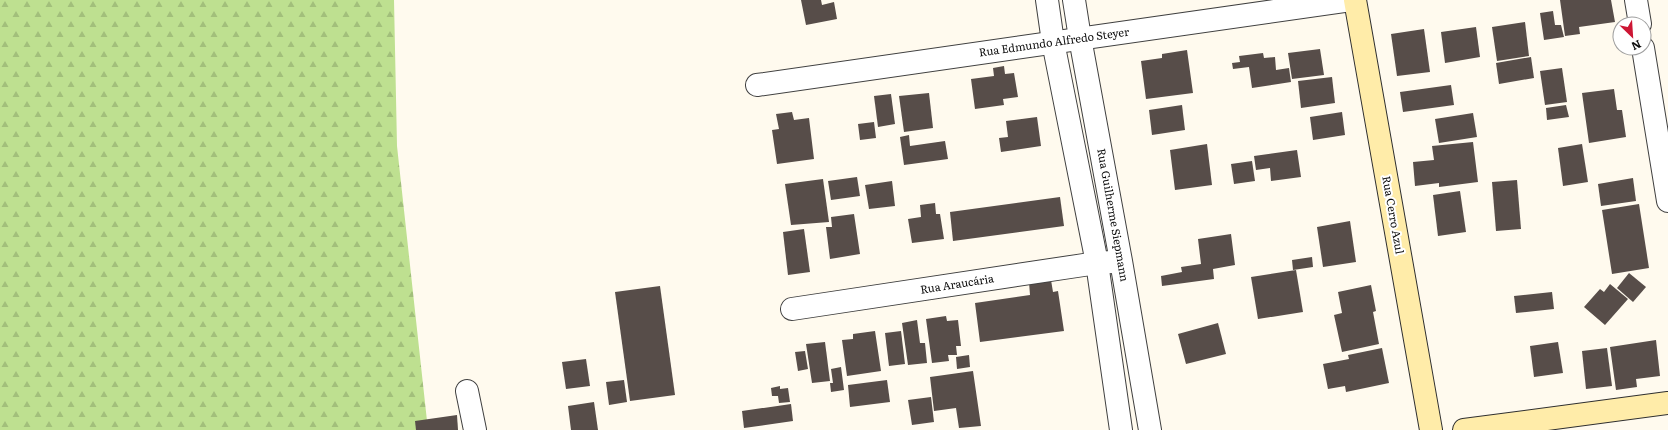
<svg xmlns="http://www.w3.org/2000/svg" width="1668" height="430" font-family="Literata,serif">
  <defs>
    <pattern id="forest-firs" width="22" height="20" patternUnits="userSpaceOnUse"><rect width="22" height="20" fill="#bee090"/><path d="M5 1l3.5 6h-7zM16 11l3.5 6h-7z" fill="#a2bf7b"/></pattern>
  </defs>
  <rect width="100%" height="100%" fill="#fffaee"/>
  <path fill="url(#forest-firs)" d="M0 0H394L397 146 428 430H0Z"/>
  <g fill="#574d49">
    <path d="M801 0H821L822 5 834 2 837 19 806 25Z"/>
    <path d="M1560 0H1611L1615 22 1579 27 1580 34 1565 36Z"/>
    <path d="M1553 11 1555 25H1561L1564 37 1544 40 1540 13Z"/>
    <path d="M1525 22 1529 56 1497 61 1492 27Z"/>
    <path d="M1476 27 1480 57 1445 63 1441 32Z"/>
    <path d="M1424 29 1430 72 1397 76 1391 34Z"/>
    <path d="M1320 49 1324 75 1292 79 1288 53Z"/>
    <path d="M1187 50 1193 93 1146 99 1141 61 1162 58V54Z"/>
    <path d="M1263 53 1264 58 1275 57 1276 70 1289 68 1291 82 1252 88 1249 67 1233 69 1232 63 1240 62 1239 56Z"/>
    <path d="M1531 57 1534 78 1499 84 1496 63Z"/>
    <path d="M1004 66 1005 74 1014 73 1018 97 1003 99 1004 105 975 109 971 79 994 76 993 68Z"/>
    <path d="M1562 68 1567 102 1545 105 1540 71Z"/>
    <path d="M1332 77 1335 103 1301 108 1298 81Z"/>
    <path d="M1451 85 1454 105 1403 112 1400 92Z"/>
    <path d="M1614 89 1617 110H1622L1626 137 1589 143 1582 93Z"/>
    <path d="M929 93 933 128 904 132 899 96Z"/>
    <path d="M891 94 895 124 878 127 874 96Z"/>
    <path d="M1182 105 1185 130 1152 135 1149 110Z"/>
    <path d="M1566 105 1569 117 1547 120 1546 108Z"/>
    <path d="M792 112 794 120 809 118 814 159 777 164 772 130 779 129 776 114Z"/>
    <path d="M1342 112 1345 135 1313 140 1310 117Z"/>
    <path d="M1473 113 1477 137 1439 143 1435 119Z"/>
    <path d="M1037 117 1041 146 1001 152 999 138 1008 137 1006 121Z"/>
    <path d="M874 122 876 138 860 140 858 124Z"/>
    <path d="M909 135 910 146 945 141 948 159 904 165 900 137Z"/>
    <path d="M1473 142 1478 182 1439 187V183L1415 186 1413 162 1434 160 1432 146Z"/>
    <path d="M1207 144 1212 185 1175 190 1170 150Z"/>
    <path d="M1582 144 1588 182 1563 186 1558 148Z"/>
    <path d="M1297 150 1301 177 1271 181 1270 168 1256 170 1254 156Z"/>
    <path d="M1252 161 1255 181 1234 184 1231 164Z"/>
    <path d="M857 177 860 196 831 200 828 181Z"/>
    <path d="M1633 178 1636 201 1601 206 1598 184Z"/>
    <path d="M823 179 829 222 791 225 785 184Z"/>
    <path d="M1517 180 1521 229 1496 231 1492 182Z"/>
    <path d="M892 181 895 206 869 209 865 185Z"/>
    <path d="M1460 191 1466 232 1438 236 1433 195Z"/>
    <path d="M1060 197 1064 226 953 241 950 212Z"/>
    <path d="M935 203 936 214H940L944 239 912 243 908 219 921 217 920 205Z"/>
    <path d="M1639 204 1649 268 1612 274 1602 210Z"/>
    <path d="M854 214 860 254 830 259 826 227H832L831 217Z"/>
    <path d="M1350 221 1356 262 1323 267 1317 227Z"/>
    <path d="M804 229 810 272 788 275 783 232Z"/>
    <path d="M1231 234 1235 265 1213 269 1214 279 1162 286 1161 276 1182 272 1181 267 1201 264 1198 239Z"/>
    <path d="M1312 257 1313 267 1293 270 1292 260Z"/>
    <path d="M1296 270 1303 312 1258 319 1251 277Z"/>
    <path d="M1629 273 1646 287 1633 302 1617 288Z"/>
    <path d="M1051 280 1053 292 1058 291 1064 331 980 342 975 303 1030 295 1029 282Z"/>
    <path d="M1610 284 1628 299 1605 325 1584 307 1600 289 1604 292Z"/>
    <path d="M1371 285 1376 311 1373 312 1379 344 1342 352 1334 315 1342 313 1338 292Z"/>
    <path d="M660 286 675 395 630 401 615 292Z"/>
    <path d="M1552 292 1554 309 1516 313 1514 296Z"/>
    <path d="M946 316 947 321 958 320 961 346H956L957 355H948L949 361 932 363 926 319Z"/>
    <path d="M917 320 920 343H925L927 363 908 365 902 323Z"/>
    <path d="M1218 323 1226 354 1186 364 1178 334Z"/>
    <path d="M875 331 881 371 847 376 842 340 853 339V334Z"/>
    <path d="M901 331 905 364 889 366 885 333Z"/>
    <path d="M1656 340 1660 376 1636 379 1637 387 1616 390 1610 347Z"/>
    <path d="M825 342 830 381 812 383 806 344Z"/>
    <path d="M1558 342 1563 373 1534 377 1530 346Z"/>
    <path d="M1382 348 1389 383 1346 392 1345 386 1328 389 1323 364 1349 359 1348 355Z"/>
    <path d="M1607 348 1612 386 1586 389 1582 351Z"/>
    <path d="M805 351 808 369 798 371 795 352Z"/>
    <path d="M969 355 970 367 957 369 956 357Z"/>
    <path d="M586 359 590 386 566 389 562 362Z"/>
    <path d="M841 367 844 390 831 392 830 383H833L831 369Z"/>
    <path d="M973 371 981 426 959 428 956 408 934 411 930 377Z"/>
    <path d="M624 380 627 402 609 405 606 382Z"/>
    <path d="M887 380 890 402 850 407 848 385Z"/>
    <path d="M780 386V389L788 388 790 402 779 403 778 396H772L771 388Z"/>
    <path d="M931 397 934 422 912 425 908 400Z"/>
    <path d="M594 402 598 430H571L568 406Z"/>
    <path d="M791 404 793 421 744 428 742 411Z"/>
    <path d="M457 415 458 430H416L415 421Z"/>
  </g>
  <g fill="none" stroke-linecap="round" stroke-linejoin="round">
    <defs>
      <g id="street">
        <path d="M1047 0 1053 42 1097 263 1121 430"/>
        <path d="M1074 0 1080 38 1121 261 1150 430"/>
        <path d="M1636 0 1640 24"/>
        <path d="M1643 48 1668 201"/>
        <path d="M757 85 1351 0"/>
        <path d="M792 309 1097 263 1112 262"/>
        <path d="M467 391 475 430"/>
      </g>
      <g id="secondary">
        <path d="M1355 0 1431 430"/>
        <path d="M1464 430 1668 403"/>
      </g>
    </defs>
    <use href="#street" stroke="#404040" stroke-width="24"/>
    <use href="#secondary" stroke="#2f2f2f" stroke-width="24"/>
    <use href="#street" stroke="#fff" stroke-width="22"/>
    <use href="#secondary" stroke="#ffeca9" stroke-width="22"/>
  </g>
  <g text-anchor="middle" stroke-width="4" stroke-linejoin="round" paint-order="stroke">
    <g font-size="11" fill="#0d0d0d" stroke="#fff">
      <text transform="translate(1054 42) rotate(-8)" y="4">Rua Edmundo Alfredo Steyer</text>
      <text transform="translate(1113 215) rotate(80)" y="4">Rua Guilherme Siepmann</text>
      <text transform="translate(1393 215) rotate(80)" y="4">Rua Cerro Azul</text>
      <text transform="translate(957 284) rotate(-9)" y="4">Rua Araucária</text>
    </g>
  </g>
  <g transform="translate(1632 36) rotate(155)"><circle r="19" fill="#ffffff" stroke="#9e9e9e"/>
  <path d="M0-3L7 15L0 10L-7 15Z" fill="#cd1634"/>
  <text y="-6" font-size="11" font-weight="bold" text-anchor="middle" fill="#0d0d0d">N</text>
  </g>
</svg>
